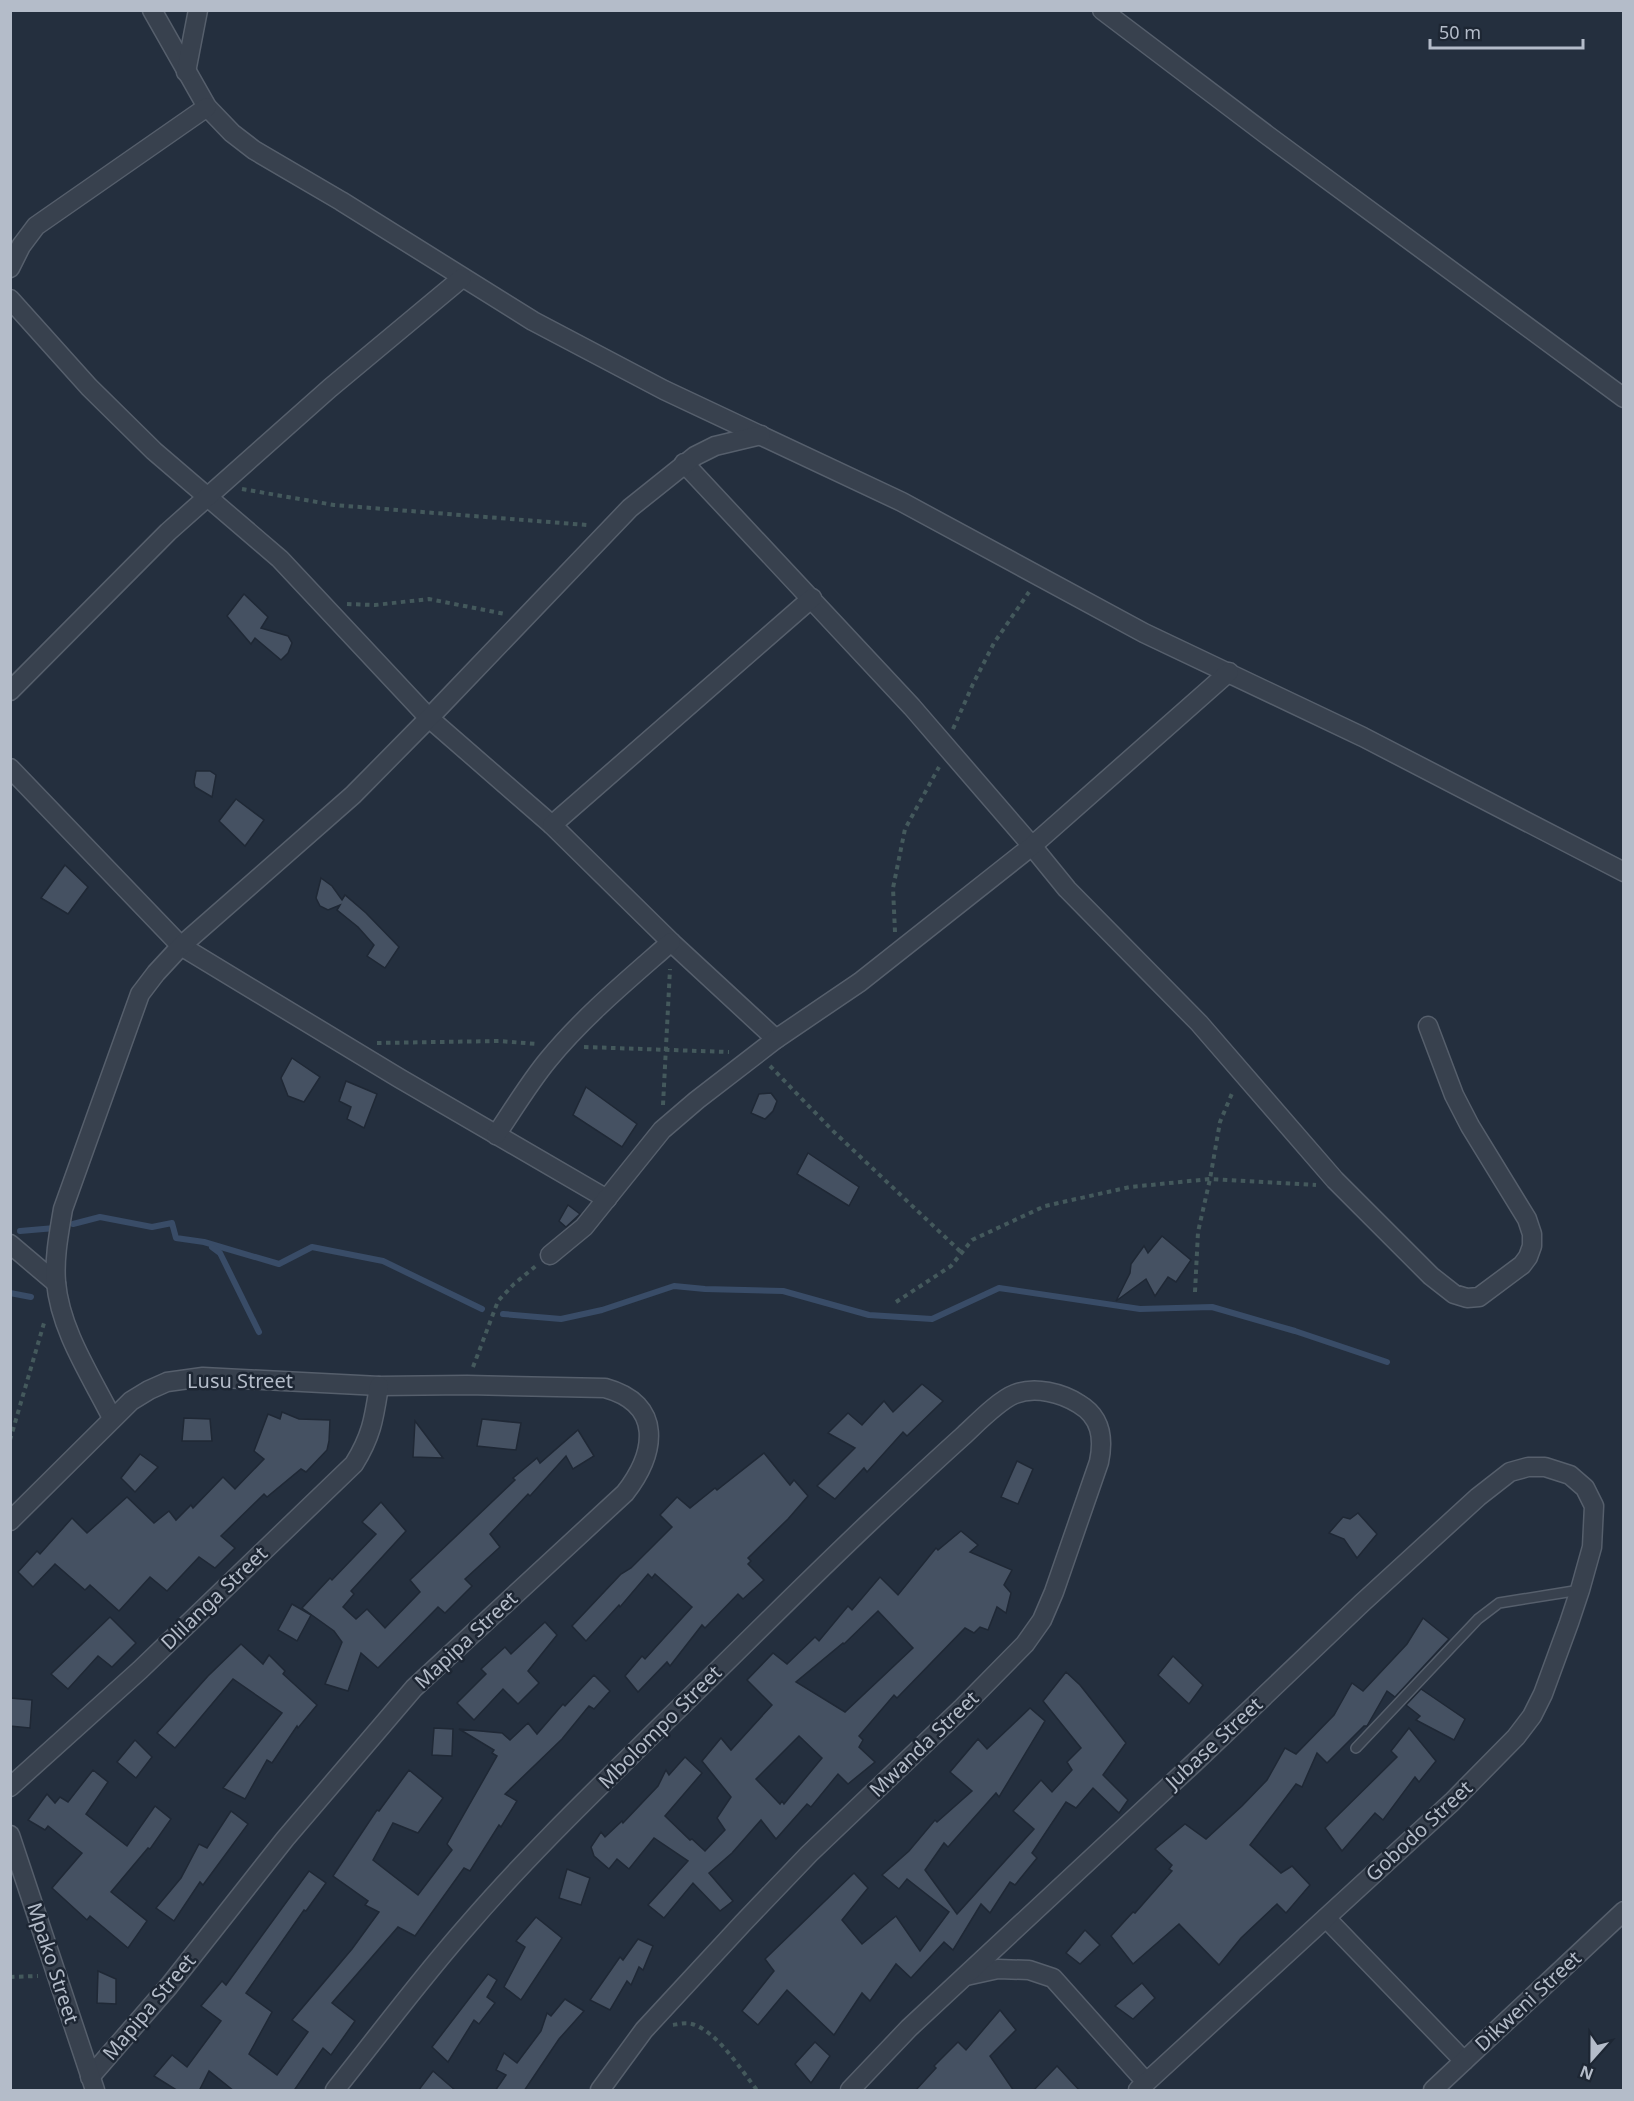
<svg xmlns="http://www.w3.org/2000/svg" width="1634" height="2101" font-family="'Noto Sans',sans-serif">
  <rect width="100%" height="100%" fill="#242f3e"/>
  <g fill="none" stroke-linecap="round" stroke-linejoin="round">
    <g stroke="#394c67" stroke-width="6">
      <path d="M73 1224 100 1217 152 1227 172 1223 176 1238 204 1242 279 1264 312 1247 383 1261 482 1309"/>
      <path d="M20 1231 55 1228"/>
      <path d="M212 1247 220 1253 259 1332"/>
      <path d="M10 1293 31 1297"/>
      <path d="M503 1314 561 1319 602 1310 674 1286 705 1289 783 1291 869 1315 932 1319 999 1288 1140 1309 1212 1307 1295 1331 1387 1362"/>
    </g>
  </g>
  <g fill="#455162" stroke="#1f2835" stroke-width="1.5" fill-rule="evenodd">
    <path d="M244 594 268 617 261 628 288 636 292 643 288 653 281 660 255 638 251 644 227 616Z"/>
    <path d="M196 771H210L216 775 212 797 195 787 194 782Z"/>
    <path d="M236 799 264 820 245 846 219 821Z"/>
    <path d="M65 865 88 887 68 914 41 898Z"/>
    <path d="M321 878 332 886 342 900 345 895 366 913 399 947 385 968 367 956 374 945 358 927 337 910 340 905 328 910 320 906 316 898Z"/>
    <path d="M292 1058 320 1077 304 1102 288 1096 281 1078Z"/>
    <path d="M346 1081 377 1094 364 1128 347 1119 351 1107 339 1101Z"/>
    <path d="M586 1087 637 1124 622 1147 573 1115Z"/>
    <path d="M771 1093 777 1101 773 1111 765 1119 751 1113 759 1094Z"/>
    <path d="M808 1153 859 1187 849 1206 797 1174Z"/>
    <path d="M568 1205 580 1214 566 1227 559 1221Z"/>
    <path d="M1162 1236 1191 1260 1176 1282 1168 1277 1155 1296 1146 1279 1116 1301 1130 1273 1131 1264 1144 1246 1148 1253Z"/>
    <path d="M922 1384 943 1401 907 1436 903 1432 867 1472 864 1468 835 1499 817 1486 855 1448 828 1433 848 1413 862 1425 884 1401 893 1412Z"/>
    <path d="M282 1412 299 1419 330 1420 329 1441 327 1450 306 1472 301 1469 267 1497 264 1494 221 1536 235 1548 215 1568 199 1557 167 1591 150 1577 119 1611 90 1585 85 1590 55 1564 33 1587 18 1572 37 1551 40 1554 72 1518 87 1533 127 1497 154 1523 169 1511 176 1520 191 1505 193 1508 223 1477 235 1489 264 1459 254 1451 268 1414 280 1419Z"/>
    <path d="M184 1418 210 1419 212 1441H182Z"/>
    <path d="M482 1419 521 1423 516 1450 477 1446Z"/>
    <path d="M415 1421 443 1458 413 1457Z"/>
    <path d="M578 1430 594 1456 573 1469 566 1456 530 1496 528 1494 490 1534 500 1547 465 1579 472 1586 445 1613 438 1607 378 1668 361 1653 348 1691 325 1684 342 1642 334 1631 302 1608 330 1578 332 1580 376 1534 362 1522 381 1502 406 1531 351 1591 354 1594 343 1607 356 1619 367 1609 385 1628 420 1592 410 1580 515 1480 513 1478 537 1458 540 1463Z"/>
    <path d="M764 1453 790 1485 794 1480 808 1496 788 1519 748 1558 751 1561 748 1564 764 1580 743 1599 738 1594 705 1628 702 1625 670 1666 667 1662 638 1692 625 1676 642 1656 645 1659 692 1607 655 1574 652 1578 648 1574 620 1607 619 1605 586 1641 572 1626 621 1574 631 1568 672 1527 660 1515 677 1497 690 1508 715 1488 717 1490Z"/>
    <path d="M140 1454 158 1467 135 1492 121 1478Z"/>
    <path d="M1017 1461 1033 1469 1018 1504 1001 1497Z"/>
    <path d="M1358 1513 1377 1534 1357 1558 1344 1539 1329 1533 1343 1517 1350 1519Z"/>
    <path d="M961 1531 978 1545 970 1552 1012 1570 1004 1585 1011 1593 1006 1613 997 1607 988 1630 980 1627 974 1633 965 1628 897 1698 894 1695 859 1736 863 1740 859 1747 875 1762 848 1784 838 1774 811 1807 807 1804 776 1839 761 1820 732 1853 709 1873 733 1901 720 1911 693 1883 664 1918 648 1905 688 1861 654 1838 629 1869 617 1859 609 1869 594 1856 591 1847 601 1832 605 1837 622 1821 623 1823 658 1786 666 1770 669 1775 685 1757 702 1773 665 1816 690 1840 692 1839 705 1851 725 1830 717 1818 731 1797 702 1761 721 1738 731 1750 772 1705 747 1680 773 1653 787 1664 815 1637 819 1641 848 1606 852 1610 880 1577 898 1595 936 1548 938 1550ZM878 1611 913 1648 845 1712 796 1682 843 1643 844 1644ZM799 1736 822 1758 784 1804 782 1801 780 1804 756 1779Z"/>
    <path d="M292 1604 311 1615 297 1641 278 1630Z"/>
    <path d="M110 1617 136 1643 112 1667 98 1656 68 1689 51 1674Z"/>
    <path d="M1423 1618 1449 1639 1395 1697 1387 1691 1367 1726H1364L1327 1763 1317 1753 1302 1787 1296 1784 1250 1845 1281 1873 1292 1866 1310 1885 1286 1913 1277 1904 1241 1938 1219 1965 1179 1924 1133 1964 1111 1936 1133 1912 1135 1913 1172 1871 1169 1869 1172 1865 1155 1849 1185 1824 1206 1839 1242 1806 1267 1780 1285 1748 1296 1754 1334 1715 1352 1683 1363 1691 1407 1644Z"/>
    <path d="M545 1622 557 1635 528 1671 539 1683 518 1704 503 1689 474 1720 457 1703 486 1674 481 1669 505 1647 511 1654Z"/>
    <path d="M241 1644 263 1664 269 1655 285 1671 283 1674 317 1705 298 1728 297 1726 272 1763 267 1760 245 1799 223 1788 282 1713 233 1679 175 1748 157 1733 208 1676Z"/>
    <path d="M1173 1656 1203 1685 1189 1704 1158 1675Z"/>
    <path d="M1066 1672 1080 1685 1126 1743 1103 1775 1128 1800 1119 1813 1093 1788 1076 1808 1066 1802 1032 1853 1037 1858 1015 1885 1010 1882 990 1913 981 1904 953 1950 944 1942 911 1978 896 1964 870 2001 862 1993 834 2035 787 1990 758 2025 742 2011 774 1971 765 1959 854 1873 868 1888 842 1920 862 1944 896 1916 920 1951 949 1912 907 1879 899 1889 882 1875 909 1851 935 1820 937 1822 972 1791 950 1772 978 1739 987 1749 1030 1708 1045 1721 999 1797 996 1793 948 1847 944 1843 925 1870 957 1914 1034 1829 1013 1811 1041 1780 1052 1792 1072 1770 1067 1762 1081 1748 1043 1701Z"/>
    <path d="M594 1675 610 1691 594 1709 589 1706 562 1739 505 1794 517 1801 501 1827 499 1825 470 1871 464 1868 415 1936 398 1927 332 2003 355 2021 331 2055 323 2048 295 2089 296 2091H234L209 2071 199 2091H178L154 2076 172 2055 187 2067 221 2021 201 2006 222 1981 226 1985 309 1871 326 1883 306 1911 304 1910 246 1993 272 2012 249 2054 277 2075 308 2032 292 2020 352 1949 379 1912 365 1905 368 1901 333 1876 377 1810 379 1811 409 1770 443 1798 418 1833 393 1823 373 1860 418 1895 452 1850 447 1844 497 1756 492 1753 494 1750 459 1729 502 1733 510 1740 528 1723 537 1734 563 1704 565 1706Z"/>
    <path d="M1421 1689 1465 1719 1454 1740 1416 1720 1420 1716 1406 1705Z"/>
    <path d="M10 1698 32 1700 30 1728 10 1726Z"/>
    <path d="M434 1728 453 1729 452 1756 432 1755Z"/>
    <path d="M1409 1728 1436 1761 1419 1782 1415 1777 1383 1820 1375 1813 1342 1851 1325 1828 1397 1757 1391 1751Z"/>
    <path d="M135 1740 152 1757 136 1778 117 1762Z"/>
    <path d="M93 1770 108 1782 86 1814 127 1846 155 1806 171 1819 150 1849 148 1848 111 1892 147 1921 128 1948 90 1916 87 1920 52 1888 82 1853 48 1826 45 1830 28 1820 47 1794 55 1803 60 1797 68 1802Z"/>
    <path d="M231 1811 248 1824 203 1885 200 1882 174 1921 156 1908 181 1878 199 1844 207 1848Z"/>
    <path d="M567 1869 590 1878 581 1905 559 1898Z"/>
    <path d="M536 1917 562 1938 521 2000 504 1987 525 1947 516 1941Z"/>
    <path d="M1085 1930 1100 1945 1080 1964 1066 1953Z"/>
    <path d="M638 1939 653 1946 643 1970 639 1967 631 1985 627 1981 610 2010 590 2000 620 1957 623 1960Z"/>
    <path d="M98 1971 116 1979V2004L97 2003Z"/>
    <path d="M488 1974 497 1980 487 1997 495 2003 479 2024 474 2020 448 2062 432 2047Z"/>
    <path d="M1142 1983 1155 1998 1133 2019 1115 2006Z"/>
    <path d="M565 1999 584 2011 559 2039 524 2091H495L506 2075 496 2070 504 2053 517 2063 541 2031 547 2013 551 2016Z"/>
    <path d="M1000 2010 1016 2030 990 2056 1014 2091H915L936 2068 934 2066 958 2042 966 2050Z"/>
    <path d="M815 2042 830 2056 811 2083 795 2064Z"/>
    <path d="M1057 2066 1080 2091H1033Z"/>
    <path d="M433 2071 456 2091H418Z"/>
  </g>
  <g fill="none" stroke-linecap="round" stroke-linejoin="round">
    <defs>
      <path id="lane" d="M1356 1748 1478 1619 1499 1603 1580 1590"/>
      <g id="street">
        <path d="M152 10 207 107 232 133 254 150 341 201 533 321 664 390 902 502 1144 633 1363 737 1624 872"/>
        <path d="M1102 10 1267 135 1624 398"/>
        <path d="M186 72 198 10"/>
        <path d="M10 268 21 246 36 226 207 107"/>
        <path d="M10 299 89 387 154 451 280 559 429 718 552 825 671 942 776 1039"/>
        <path d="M684 463 912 707 1032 846 1067 889 1199 1023 1335 1180 1431 1276 1454 1294 1467 1298 1479 1297 1522 1265 1528 1257 1532 1246V1234L1527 1219 1470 1126 1454 1095 1428 1026"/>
        <path d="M10 691 168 532 330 388 462 278"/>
        <path d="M10 768 181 946 399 1078 607 1199"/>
        <path d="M552 825 812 598"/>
        <path d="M496 1135C513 1110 529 1083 548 1060 584 1016 629 979 671 942"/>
        <path d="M10 1244 56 1283"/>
        <path d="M550 1255 584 1227 662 1130 697 1100 776 1039 860 982 1032 846 1229 672"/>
        <path d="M112 1418C91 1376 60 1330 56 1282 54 1258 59 1233 63 1209L140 994 156 973 181 946 353 795 429 718 630 508 695 456 715 446 761 435"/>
        <path d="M10 1521 131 1401 149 1390 167 1382 203 1377 379 1386 467 1385 605 1388C664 1404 656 1453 625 1493L414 1688 285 1839 169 1986 90 2077"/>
        <path d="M10 1787 140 1670 354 1464C372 1435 374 1418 379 1386"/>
        <path d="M10 1835 95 2090"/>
        <path d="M1326 1918 1464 2061"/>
        <path d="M966 1976 998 1969 1029 1970 1053 1978 1146 2082"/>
        <path d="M335 2090C379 2035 421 1978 468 1925 530 1853 598 1788 666 1721 735 1654 803 1585 873 1519 903 1491 933 1463 963 1436 976 1424 999 1400 1015 1394 1035 1386 1062 1393 1079 1404 1101 1417 1104 1438 1099 1462L1054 1592 1042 1620 1025 1644 961 1709 809 1854 743 1923 644 2030 600 2090"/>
        <path d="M850 2090 909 2028 1194 1763 1362 1603 1478 1497 1510 1472 1528 1467H1545L1570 1475 1585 1488 1594 1506 1592 1547 1580 1590 1569 1623 1543 1694 1532 1716 1516 1737 1452 1802 1138 2090"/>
        <path d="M1433 2090 1624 1911"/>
      </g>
    </defs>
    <use href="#lane" stroke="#565f6c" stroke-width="12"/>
    <use href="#street" stroke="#565f6c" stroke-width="21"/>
    <g stroke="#44595c" stroke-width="4" stroke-dasharray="4.5 4.5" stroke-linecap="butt">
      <path d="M242 489 334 505 587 525"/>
      <path d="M347 604 375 605 429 599 505 614"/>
      <path d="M953 729 973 684 994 643 1029 592"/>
      <path d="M895 932 893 888 905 829 939 767"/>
      <path d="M377 1043 499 1041 537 1044"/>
      <path d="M584 1047 729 1052"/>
      <path d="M770 1066 832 1130 962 1253"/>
      <path d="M663 1105 670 969"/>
      <path d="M1195 1292 1198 1232 1210 1179 1220 1122 1233 1091"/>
      <path d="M896 1302 951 1266 972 1240 1045 1206 1130 1187 1210 1179 1316 1185"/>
      <path d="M473 1367 498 1301 514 1284 537 1265"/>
      <path d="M10 1440 44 1323"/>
      <path d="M10 1977 38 1976"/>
      <path d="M673 2025C679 2024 686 2022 692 2024 717 2031 741 2070 757 2090"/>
    </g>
    <use href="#lane" stroke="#38414e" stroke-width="9"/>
    <use href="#street" stroke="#38414e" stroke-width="18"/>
  </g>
  <g text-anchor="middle" stroke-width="5" stroke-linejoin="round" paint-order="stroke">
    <g font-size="20" fill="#b4bcc9" stroke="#1d2633">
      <text x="240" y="1388">Lusu Street</text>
      <text transform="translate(214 1598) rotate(-44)" y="7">Dlilanga Street</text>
      <text transform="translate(466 1640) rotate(-43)" y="7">Mapipa Street</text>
      <text transform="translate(660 1727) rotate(-45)" y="7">Mbolompo Street</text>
      <text transform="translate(1214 1743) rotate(-43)" y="7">Jubase Street</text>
      <text transform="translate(924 1744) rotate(-44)" y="7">Mwanda Street</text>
      <text transform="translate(1419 1831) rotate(-43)" y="7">Gobodo Street</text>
      <text transform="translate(53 1963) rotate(72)" y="7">Mpako Street</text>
      <text transform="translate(1528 2001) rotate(-43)" y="7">Dikweni Street</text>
      <text transform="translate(149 2007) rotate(-50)" y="7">Mapipa Street</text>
    </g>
  </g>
  <rect width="1634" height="2101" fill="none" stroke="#b4bcc9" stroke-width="24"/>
  <g transform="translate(1592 2059) rotate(201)" stroke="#1d2633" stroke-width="4.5" paint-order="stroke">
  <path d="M0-4.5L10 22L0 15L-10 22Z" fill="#b4bcc9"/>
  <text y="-9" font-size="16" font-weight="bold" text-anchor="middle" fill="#b4bcc9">N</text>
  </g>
  <path d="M1430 39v9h153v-9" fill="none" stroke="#b4bcc9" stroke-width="3"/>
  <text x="1439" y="39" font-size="18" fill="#b4bcc9" stroke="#1d2633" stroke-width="4.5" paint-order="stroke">50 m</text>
</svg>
